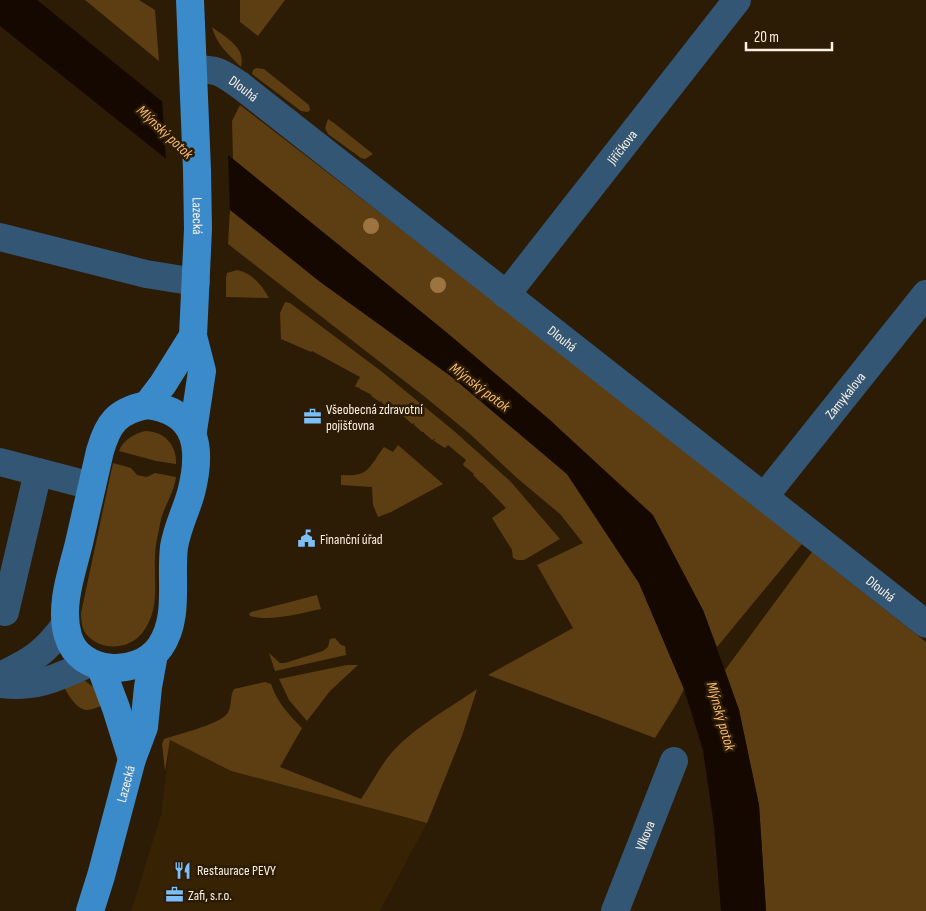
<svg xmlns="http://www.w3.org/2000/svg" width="926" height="911" font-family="'Sofia Sans Condensed',sans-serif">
  <rect width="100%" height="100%" fill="#2c1b05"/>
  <path fill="#372203" d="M170 740 231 771 427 823 380 911H131L161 815Z"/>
  <g fill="#5d3e13">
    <path d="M85 0H139L155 10 159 61Z"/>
    <path d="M240 0H285L258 36 240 22Z"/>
    <path d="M212 27C226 38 246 47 241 67 229 55 216 44 212 27Z"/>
    <path d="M256 68 264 69 309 105 310 110 308 112 301 111 252 74 253 70Z"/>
    <path d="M240 105 547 342 802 544 717 647 703 610 551 421 446 332 233 159 232 121Z"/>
    <path d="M328 119 334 123 373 154 365 159 361 158 328 134 325 128Z"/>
    <path d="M230 209 319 281 452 377 567 474 639 583 684 689 677 703 655 738 488 675 573 628 537 565 583 543 560 514 517 478 470 434 425 397 228 244Z"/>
    <path d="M237 270C252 273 262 285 269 298L226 297V277L227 273Z"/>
    <path d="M285 302 290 303 381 371 454 431 511 482 560 539 524 560H517L513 558 512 550 492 518 506 508 483 484V483H481L473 475 474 474 464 466 463 464 466 460 448 445 445 448 434 441 435 439 432 440 424 433V432H422L414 425V423L412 424 402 415 401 417 392 408 391 409 382 403 381 401 380 402 371 396 372 395 360 389 359 387 358 388 355 386 360 377 312 351 311 352 281 339 280 313Z"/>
    <path d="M145 431C164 431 177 445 176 464L156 461 119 451C123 440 134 434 145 431Z"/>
    <path d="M398 445 443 484 391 512 378 517 373 505 372 487 341 485V475C370 477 368 468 384 447L393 452Z"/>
    <path d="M113 463 131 468 137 475 147 477 155 473 176 477C174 494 163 507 160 524 158 535 155 546 155 558 154 584 160 609 143 632 130 650 101 652 86 634 82 629 81 620 81 613Z"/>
    <path d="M812 552 926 642V911H766L759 805 739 710 725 670Z"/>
    <path d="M317 595 321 609C301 613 270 622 250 616L249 614 251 612Z"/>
    <path d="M335 638 341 645 345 646 346 655 275 671 269 653 280 663H285L323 651 328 647 330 639Z"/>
    <path d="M347 665H358L330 691 307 721 289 700 279 679Z"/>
    <path d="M84 680 96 689 103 705C98 707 92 710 87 710 75 709 67 692 62 684Z"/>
    <path d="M265 682 271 684C277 702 289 715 302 728L280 767 361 799C373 782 381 763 396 748 417 726 451 707 477 689L462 736 427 823 231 771 170 740 165 771 162 744 164 739C179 734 216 725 226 715 233 708 229 697 234 689Z"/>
  </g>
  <path fill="#140800" d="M0 0H37L446 332 551 421 653 515 703 610 739 710 759 805 766 911H721L714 826 703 750 684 689 639 583 567 474 452 377 319 281 0 26Z"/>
  <path fill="#2c1b05" d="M162 98 228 152 230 213 166 162Z"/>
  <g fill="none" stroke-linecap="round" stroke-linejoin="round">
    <g stroke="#325674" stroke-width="28">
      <path id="s1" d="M193 69C218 69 221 72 241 86L926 624"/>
      <path d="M0 237 146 274 196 282"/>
      <path id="s2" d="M506 295 737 0"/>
      <path d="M0 462 92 486"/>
      <path id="s3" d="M764 497 926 294"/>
      <path d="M0 611 5 612 38 472"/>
      <path d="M0 676C31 661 45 653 65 625"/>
      <path d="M0 684C36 689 58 677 90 663"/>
      <path id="s4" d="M615 911 674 761"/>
    </g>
    <g stroke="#3b8ac9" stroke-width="28">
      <path id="s5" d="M190 0 197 170 198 229 193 336 202 371 193 431"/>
      <path d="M147 405C199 411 202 450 191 493 186 511 177 528 174 547 170 580 180 618 160 647 138 678 79 675 68 636 59 606 72 572 79 543 86 513 93 482 100 451 108 423 117 411 147 405Z"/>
      <path d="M147 405 163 384 193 336"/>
      <path d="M101 668 116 708 132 759"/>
      <path id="s6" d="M90 911 101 876 132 759 144 727 148 687 154 654"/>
    </g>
  </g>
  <g fill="#9c7441">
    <circle cx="371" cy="226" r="8"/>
    <circle cx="438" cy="285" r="8"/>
  </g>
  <defs>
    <symbol id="office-bare" viewBox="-9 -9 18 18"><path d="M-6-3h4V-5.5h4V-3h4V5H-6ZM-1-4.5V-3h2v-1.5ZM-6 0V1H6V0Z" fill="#7bbef8" stroke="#2c1b05" stroke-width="2.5" paint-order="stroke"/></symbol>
    <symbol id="civic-bare" viewBox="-9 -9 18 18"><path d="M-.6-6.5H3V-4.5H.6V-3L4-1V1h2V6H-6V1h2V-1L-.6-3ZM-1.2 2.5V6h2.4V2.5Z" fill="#7bbef8" stroke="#2c1b05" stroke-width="2.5" paint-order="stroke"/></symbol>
    <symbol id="restaurant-bare" viewBox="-9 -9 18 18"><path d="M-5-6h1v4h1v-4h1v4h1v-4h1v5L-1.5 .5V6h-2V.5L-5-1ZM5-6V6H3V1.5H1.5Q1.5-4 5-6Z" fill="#7bbef8" stroke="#2c1b05" stroke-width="2.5" paint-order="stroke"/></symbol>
  </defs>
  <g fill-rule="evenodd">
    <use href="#office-bare" x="300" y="404" width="25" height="25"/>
    <use href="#civic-bare" x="294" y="526" width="25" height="25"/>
    <use href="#restaurant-bare" x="170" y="858" width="25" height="25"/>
    <use href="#office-bare" x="162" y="882" width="25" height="25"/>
  </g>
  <g text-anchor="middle" stroke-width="5" stroke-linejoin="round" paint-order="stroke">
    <g font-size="14" fill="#fbf0e2" stroke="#2c1b05">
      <text dy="5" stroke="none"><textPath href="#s1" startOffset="56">Dlouhá</textPath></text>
      <text dy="5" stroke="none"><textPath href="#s2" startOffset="188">Jiříčkova</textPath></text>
      <text dy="5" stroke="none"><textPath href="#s5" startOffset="216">Lazecká</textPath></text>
      <text dy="5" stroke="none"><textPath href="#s1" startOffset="461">Dlouhá</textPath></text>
      <text dy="5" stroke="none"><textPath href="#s3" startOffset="130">Zamykalova</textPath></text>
      <text dy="5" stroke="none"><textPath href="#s1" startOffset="866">Dlouhá</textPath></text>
      <text dy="5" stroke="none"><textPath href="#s6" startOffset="132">Lazecká</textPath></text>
      <text dy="5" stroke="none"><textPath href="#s4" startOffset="81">Vlkova</textPath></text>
    </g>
    <g font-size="14" fill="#fbf0e2" stroke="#2c1b05" text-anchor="start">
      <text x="326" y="414">Všeobecná zdravotní<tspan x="326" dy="16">pojišťovna</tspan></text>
      <text x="320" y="544">Finanční úřad</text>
      <text x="197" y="875">Restaurace PEVY</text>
      <text x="188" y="900">Zafi, s.r.o.</text>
    </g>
    <g font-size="15" font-style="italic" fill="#f5ba6f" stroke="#2c1b05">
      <text transform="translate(165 132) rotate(43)" y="5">Mlýnský potok</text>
      <text transform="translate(480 387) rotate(37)" y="5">Mlýnský potok</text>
      <text transform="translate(721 716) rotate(74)" y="5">Mlýnský potok</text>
    </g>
  </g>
  <path d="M746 42v8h86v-8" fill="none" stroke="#fbf0e2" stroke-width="2.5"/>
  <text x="754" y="42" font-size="15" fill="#fbf0e2" stroke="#2c1b05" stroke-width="4" paint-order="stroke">20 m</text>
</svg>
